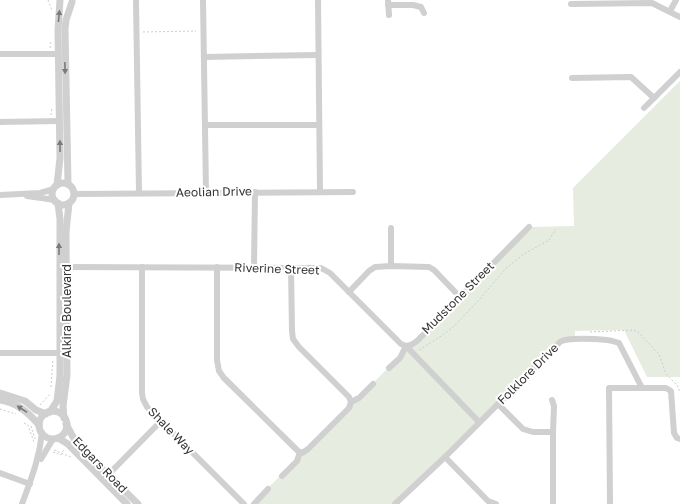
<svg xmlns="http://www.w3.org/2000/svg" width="680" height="504" font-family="'Golos Text',sans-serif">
  <rect width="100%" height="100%" fill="#fff"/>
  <path fill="#e6ecdf" d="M680 81V377H647L624 330 575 331V339L563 340 399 504H252L529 227 574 226 573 188Z"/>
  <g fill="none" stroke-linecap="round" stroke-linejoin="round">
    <g stroke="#cdcdcd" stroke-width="1" stroke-dasharray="2 2" stroke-linecap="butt">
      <path d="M48 0 52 10"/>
      <path d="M143 32 196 31"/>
      <path d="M50 48 51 41"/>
      <path d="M51 115 52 107"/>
      <path d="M590 332 634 330 638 332 659 354 666 374 677 385 680 392"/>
      <path d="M419 350 443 335 454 326 478 301 505 269 524 254 549 240 556 229"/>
      <path d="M51 387 53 359"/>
      <path d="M40 405 50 394"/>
      <path d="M0 409 16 414"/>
      <path d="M24 423 28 425 34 442"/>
      <path d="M31 426 35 439"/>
      <path d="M54 450 71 457"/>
      <path d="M53 452 61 455 64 449"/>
    </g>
    <g stroke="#d0d0d0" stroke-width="6">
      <path d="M136 0 139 193"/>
      <path d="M203 0 206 192"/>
      <path d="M318 0 320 192"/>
      <path d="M388 0 389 15"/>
      <path d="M571 4 652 3 680 17"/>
      <path d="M388 5H413L421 7 424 13"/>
      <path d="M670 11 676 0"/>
      <path d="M0 54H58"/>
      <path d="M204 57 318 55"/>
      <path d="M572 78 631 77 654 98"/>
      <path d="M644 108 680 72"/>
      <path d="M0 122 59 121"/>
      <path d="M205 125H318"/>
      <path d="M74 194 353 192"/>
      <path d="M0 195 40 193 54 189"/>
      <path d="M27 196 55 200"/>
      <path d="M391 228V266"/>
      <path d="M63 267 321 268 330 273 401 344 406 346 479 422"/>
      <path d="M142 267V393L143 399 147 407 244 504"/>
      <path d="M217 267V360L219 371 224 378 298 451 302 453 308 449 349 408 351 402 359 398 373 384"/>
      <path d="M254 267 255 192"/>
      <path d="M291 267 292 331 293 339 299 347 349 397 351 402"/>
      <path d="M349 292 369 271 375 267 391 266 429 267 434 270 460 297"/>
      <path d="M0 353H60"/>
      <path d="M389 368 400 358 406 346 411 345 417 341 529 227"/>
      <path d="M642 388H666L671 391 674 433 677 438 680 439"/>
      <path d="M552 400 554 406 553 432"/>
      <path d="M498 404 523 429 533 432H553V504"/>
      <path d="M445 457 488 501 496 504"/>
      <path d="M41 459 53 439"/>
      <path d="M0 473 30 484"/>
      <path d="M282 476 297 461 300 452"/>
      <path d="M106 477 161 421"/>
      <path d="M22 504C31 479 39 460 42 433"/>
      <path d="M254 504 268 489"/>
      <path d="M395 504 445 457 560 342C566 337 598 339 607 340 611 340 615 342 619 343L642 388H609L610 504"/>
    </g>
    <g stroke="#d0d0d0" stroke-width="7">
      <circle cx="63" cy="194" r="11"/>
      <path d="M68 184 65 29 66 20 72 2"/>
      <path d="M57 185 60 158 58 30 60 0"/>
      <path d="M0 393 25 401 36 410 46 414"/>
      <path d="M0 400C17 403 28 412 39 425"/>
      <circle cx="53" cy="425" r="14"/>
      <path d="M50 412 57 401 60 376V219L58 203"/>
      <path d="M64 418 63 406 67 375 66 232 69 203"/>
      <path d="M66 424 73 437 80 447 138 504"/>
      <path d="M58 438 68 444 127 504"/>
    </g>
  </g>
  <defs><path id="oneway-solid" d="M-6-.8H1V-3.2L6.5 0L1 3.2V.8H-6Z"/></defs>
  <g fill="#7a7a7a">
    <use href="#oneway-solid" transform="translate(59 16) rotate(-84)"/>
    <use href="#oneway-solid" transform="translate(65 68) rotate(89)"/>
    <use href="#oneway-solid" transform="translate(60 146) rotate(-91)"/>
    <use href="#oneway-solid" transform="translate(59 249) rotate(-90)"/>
    <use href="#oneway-solid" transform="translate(22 409) rotate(-147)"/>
  </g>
  <g text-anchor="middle" stroke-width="4" stroke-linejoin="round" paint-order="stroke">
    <g font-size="12" fill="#333" stroke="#fff">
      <text transform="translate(214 192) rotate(-1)" y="4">Aeolian Drive</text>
      <text transform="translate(277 269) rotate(2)" y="4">Riverine Street</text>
      <text transform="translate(458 298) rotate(-45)" y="4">Mudstone Street</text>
      <text transform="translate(67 311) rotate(-90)" y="4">Alkira Boulevard</text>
      <text transform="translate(528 374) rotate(-45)" y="4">Folklore Drive</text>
      <text transform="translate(171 431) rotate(46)" y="4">Shale Way</text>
      <text transform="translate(100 465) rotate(46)" y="4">Edgars Road</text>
    </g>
  </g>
</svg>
